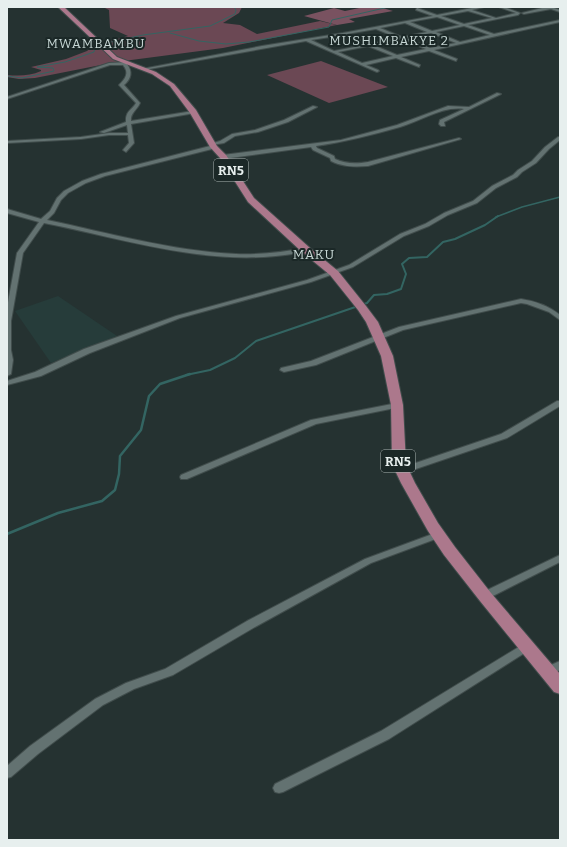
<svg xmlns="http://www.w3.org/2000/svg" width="567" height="847" font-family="Bitter,serif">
  <rect width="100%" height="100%" fill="#253231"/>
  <path fill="#263c3a" d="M58 296 117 336 51 363 15 311Z"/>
  <g fill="#6b4854">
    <path d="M103 7H242L239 13 223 23 240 25 257 34 320 21 337 25 223 48 116 62 35 78 19 79 7 77V75C19 76 30 76 41 71V70L31 67 66 59 87 51 93 46 128 36 110 28 109 10Z"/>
    <path d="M321 61 388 87 329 103 267 75Z"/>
  </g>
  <path fill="#795260" d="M364 7H379L393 11 349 19 355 22 337 25 304 16 334 8 345 11Z"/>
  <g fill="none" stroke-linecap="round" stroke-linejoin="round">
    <g stroke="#336562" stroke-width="1">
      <path d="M170 33 199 41 226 44 249 42 329 27 332 20 389 7"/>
      <path d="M7 76 22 78 54 71 53 68 37 67 65 62 94 52 95 46 98 45 143 35 210 26 235 14 236 10 234 7"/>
    </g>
    <path stroke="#336562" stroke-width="1.5" d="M496 217 522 207 560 197"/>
    <path stroke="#336562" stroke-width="2" d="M186 375 210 370 235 358 256 341 367 303 374 295 387 294 401 289 406 274 402 264 409 258 427 257 443 242 455 239 485 225 498 216"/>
    <path stroke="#336562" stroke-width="2.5" d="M7 534 58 513 102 501 115 490 119 474 120 456 141 430 149 396 160 384 190 374"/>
    <defs>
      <g id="minor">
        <path d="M477 7H484L472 10 496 18 516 13 499 7H504L520 13 518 15 468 25 494 34 560 20V22L434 50 457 59 456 61 429 51 401 57 420 65 419 67 396 58 366 65 378 70 379 71 377 72 306 41 144 70 142 69 262 46 343 33 433 16 416 10 417 8 437 15ZM468 11 492 18 464 24 441 16ZM437 17 460 25 432 31 410 22ZM405 23 427 32 402 37 380 28ZM464 26 490 35 460 42 436 32ZM376 29 398 38 369 44 347 34ZM431 33 456 43 430 48 406 38ZM343 35 365 45 334 51 311 40ZM401 39 426 49 397 55 373 45ZM368 46 393 56 362 63 338 52Z"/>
        <path d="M546 7H551L560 10V12L551 9 524 14 522 13Z"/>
        <path d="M128 62 130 63 127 64C133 72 131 79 124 85L140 103C137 110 130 113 131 121L193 111H195V113L131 124 134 143 126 152 123 150 129 143 128 135H109L81 139 7 143V141L81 137 109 133H128L127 125 104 133 100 132 126 122C125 111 132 110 136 103L119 85C125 79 130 73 123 65H110L7 99V97L109 63Z"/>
        <path d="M497 93 501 94 444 122 445 126H441L439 124 440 120 464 109C442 106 421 121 400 127 372 135 344 142 316 146L317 148 334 156 335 159C346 164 356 164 368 162L459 138 461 139 368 166C355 167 343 167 331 161L330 158 313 150 311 147 223 159 220 157 223 155 341 140 397 125 448 106 469 107Z"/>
        <path d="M313 106 317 107 288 122 258 132 235 136 224 143 212 145 210 144 220 141 232 134 255 130 284 120Z"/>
        <path d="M558 137H560V140L549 149 536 163 522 172 517 177 496 188 477 203 448 215 429 226 404 236 353 267 311 282 180 318 90 353 41 376 7 385V381L35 372 84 349 176 316 307 280 349 265 400 234 425 224 444 213 473 201 492 186 513 175 518 170 532 161 545 147Z"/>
        <path d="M214 145 216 146V148L105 176 86 183 68 193 61 200 54 213 47 220C109 233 172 251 236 254 260 255 283 252 306 248L309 250 308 251C219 271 130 240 44 223L23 253 11 321V350L13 360 11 374 7 376V308L17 253 39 222 7 213V209L41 219 50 211 57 198 64 191 82 181 101 174Z"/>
        <path d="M521 299C535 301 549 306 560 315V320L549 312 527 304 521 303 403 330 316 365 284 372 280 370 281 368 311 361 399 327Z"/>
        <path d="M557 401H560V406L507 438 404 473H398L397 471 398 469 501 434Z"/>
        <path d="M397 403 401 405 400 407 316 424 187 479H181L180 477 181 475 311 420Z"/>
        <path d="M438 532 441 533 443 535 441 537 371 563 255 627 173 675 134 689 103 705 38 754 11 777 7 778V766L30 746 95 699 126 683 165 669 247 621 365 559Z"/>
        <path d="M560 555V562L487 599 484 600 481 599 479 596 481 593Z"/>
        <path d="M527 642 531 643 532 646 531 649 389 739 283 792 279 793 275 792 273 788 275 784 381 731Z"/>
        <path d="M560 661V670L548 675 544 674 543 671 544 668Z"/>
      </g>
      <path id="trunk" d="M58 7H64L117 57 156 72 174 84 196 110 217 146 226 155 254 198 310 248 338 271 366 306 378 322 393 356 403 405 406 464 415 483 438 523 455 547 491 593 560 674V694L554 692 480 601 444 555 428 531 401 483 392 464 391 405 381 356 366 322 358 310 330 275 302 252 248 202 220 158 210 147 190 113 170 86 152 74 113 59Z"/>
    </defs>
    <use href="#minor" stroke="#414d4c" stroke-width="2"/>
    <use href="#trunk" stroke="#414d4c" stroke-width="2"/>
    <use href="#minor" fill="#637271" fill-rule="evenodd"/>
    <use href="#trunk" fill="#ac788c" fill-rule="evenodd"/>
  </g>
  <g text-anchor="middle" stroke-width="4" stroke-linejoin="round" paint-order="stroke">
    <g font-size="13" letter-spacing="1" fill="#c6d6d4" stroke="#1b2827">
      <text x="389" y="45">MUSHIMBAKYE 2</text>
      <text x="96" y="48">MWAMBAMBU</text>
      <text x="314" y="259">MAKU</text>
    </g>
    <g fill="#1b2827" stroke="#aab3b2" stroke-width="1">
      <rect x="214" y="159" width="34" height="22" rx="3"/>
      <rect x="381" y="450" width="34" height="22" rx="3"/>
    </g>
    <g font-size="13" font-weight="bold" fill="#e7efee">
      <text x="231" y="175">RN5</text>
      <text x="398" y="466">RN5</text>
    </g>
  </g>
  <rect width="567" height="847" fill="none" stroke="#e7efee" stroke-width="16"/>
</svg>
